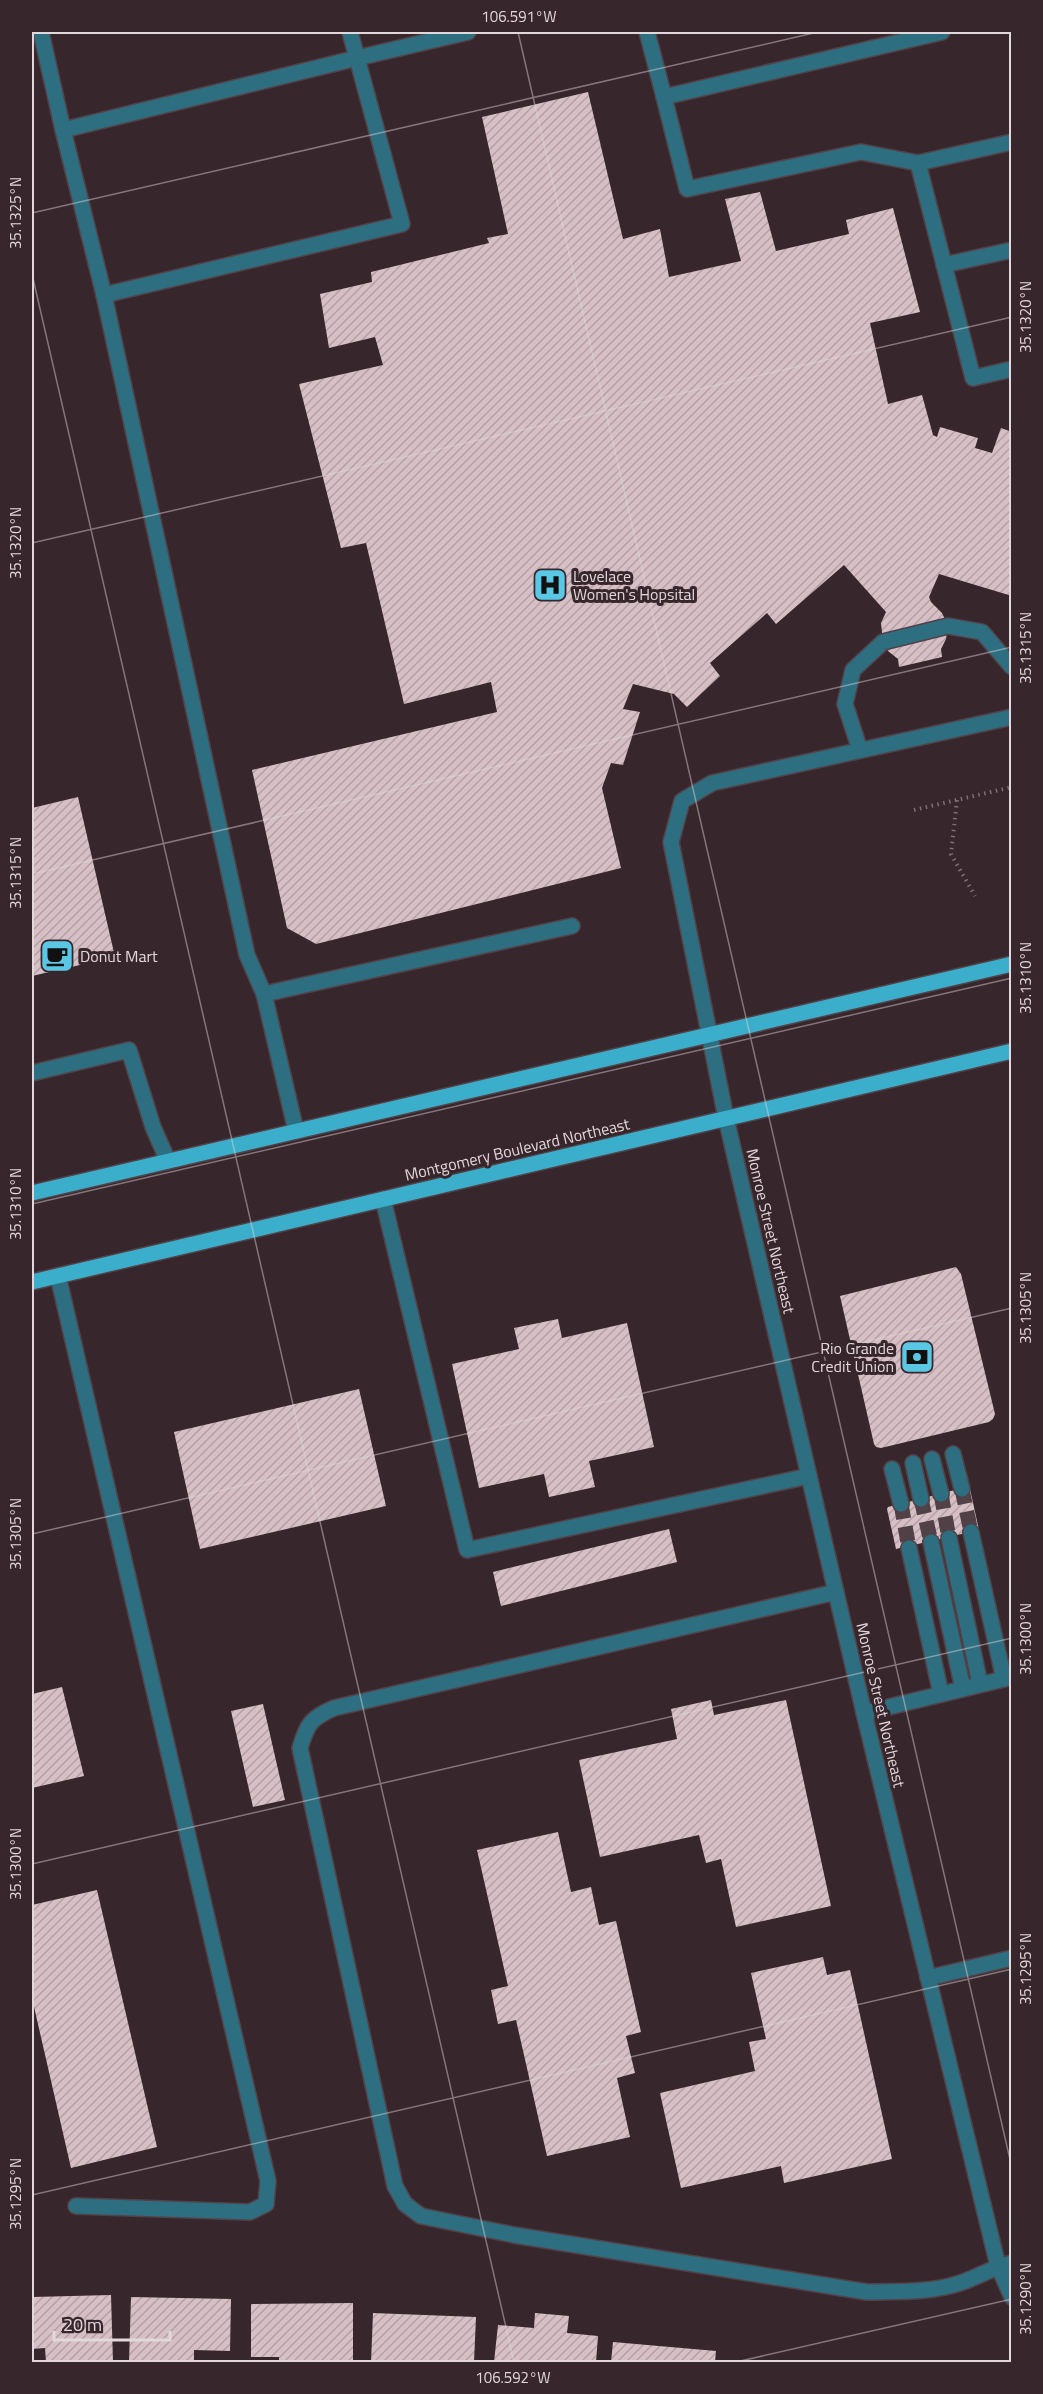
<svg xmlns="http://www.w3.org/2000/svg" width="1043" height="2394" font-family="'Titillium Web',sans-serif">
  <defs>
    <pattern id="building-hatch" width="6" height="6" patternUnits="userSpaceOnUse" patternTransform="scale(1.5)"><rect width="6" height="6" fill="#d6c0c6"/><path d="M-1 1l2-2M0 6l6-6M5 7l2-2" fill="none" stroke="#b2a0a5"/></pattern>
  </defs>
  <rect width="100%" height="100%" fill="#37262c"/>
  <g fill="url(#building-hatch)">
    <path d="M588 92 623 239 660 229 669 277 741 261 725 199 760 192 776 251 849 234 846 220 893 208 920 312 870 323 888 404 922 395 933 435 937 437 940 427 978 438 975 448 992 453 1001 428 1012 432V596L939 574 929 597 931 602 942 613 948 626 946 639 941 649 942 657 899 667 898 659 888 651 883 642 881 623 886 612 844 565 776 624 767 613 710 663 720 676 687 707 674 694 633 684 623 709 640 712 623 765 611 763 602 788 621 868 316 944 287 928 252 770 497 712 491 682 404 704 366 543 341 548 299 384 383 365 375 337 329 348 320 294 372 282 371 272 489 243 487 238 508 234 482 117Z"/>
    <path d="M78 797 115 957 32 976V808Z"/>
    <path d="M956 1267 961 1274 995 1414 993 1419 989 1422 881 1448 876 1447 874 1444 840 1296Z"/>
    <path d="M558 1319 562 1338 627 1323 654 1447 589 1461 595 1487 549 1497 544 1474 479 1488 452 1364 519 1349 514 1328Z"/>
    <path d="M359 1389 386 1506 200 1549 174 1432Z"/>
    <path d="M967 1487 970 1489 979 1530 896 1549 887 1509 888 1507Z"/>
    <path d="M669 1529 677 1562 501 1606 493 1572Z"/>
    <path d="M62 1687 84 1776 32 1788V1694Z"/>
    <path d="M711 1700 714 1715 786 1700 831 1906 736 1927 721 1859 706 1863 699 1835 600 1857 579 1760 677 1739 671 1709Z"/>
    <path d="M263 1704 285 1800 253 1807 231 1711Z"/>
    <path d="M558 1832 571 1892 591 1887 599 1925 616 1921 641 2032 626 2036 635 2073 617 2078 630 2137 547 2156 516 2020 498 2024 491 1990 508 1986 477 1850Z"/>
    <path d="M97 1890 157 2147 71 2168 32 1998V1905Z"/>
    <path d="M823 1957 827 1975 850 1970 892 2159 784 2183 781 2166 681 2188 660 2093 755 2071 749 2042 766 2039 751 1973Z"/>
    <path d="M111 2295 113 2362H46L45 2348 32 2349V2297Z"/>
    <path d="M131 2297 231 2299 230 2351 194 2350V2362H129Z"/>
    <path d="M353 2303V2362H279V2357H251V2304Z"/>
    <path d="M373 2313 476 2317 474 2362H371Z"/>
    <path d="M535 2313 569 2316 567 2333 598 2336 596 2362H494L498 2325 534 2328Z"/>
    <path d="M613 2342 716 2351 715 2362H611Z"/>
  </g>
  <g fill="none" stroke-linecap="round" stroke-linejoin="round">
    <g stroke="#514146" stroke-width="15" stroke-dasharray="15 8" stroke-linecap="butt">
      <path d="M962 1489 971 1532"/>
      <path d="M941 1494 949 1538"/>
      <path d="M921 1499 931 1542"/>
      <path d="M901 1504 909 1548"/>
    </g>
    <defs>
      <g id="minor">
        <path d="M41 32 63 130 104 295 247 955 264 994"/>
        <path d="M647 32 664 97 942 32"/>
        <path d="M664 97 687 189 861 152 918 163 1012 142"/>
        <path d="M63 130 357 58 350 32"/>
        <path d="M918 163 973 378 1012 369"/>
        <path d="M944 265 1012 250"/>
        <path d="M104 295 402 224 357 58 468 32"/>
        <path d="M1012 717 712 783 682 801 671 842 726 1118 864 1713 998 2266 1012 2297"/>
        <path d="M860 750 845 704 853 670 883 642 948 626 982 632 1012 667"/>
        <path d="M32 1073 129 1050 153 1127 168 1161"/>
        <path d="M296 1131 264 994 572 926"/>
        <path d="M383 1199 467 1550 809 1476"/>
        <path d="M58 1276 268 2181 266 2204 250 2212 76 2206"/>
        <path d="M953 1454 962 1489"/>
        <path d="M932 1459 941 1494"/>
        <path d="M913 1463 921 1499"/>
        <path d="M892 1469 901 1504"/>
        <path d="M971 1532 1004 1679"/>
        <path d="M949 1538 980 1684"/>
        <path d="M931 1542 963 1689"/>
        <path d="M909 1548 941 1694"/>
        <path d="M836 1592 334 1708C311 1718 307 1724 300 1748L395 2186 405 2204 421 2216 514 2235 867 2292C898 2291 930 2293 960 2283 978 2277 993 2267 1012 2263"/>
        <path d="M864 1713 1012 1677"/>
        <path d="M928 1978 1012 1958"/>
      </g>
      <g id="major">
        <path d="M32 1193 1012 964"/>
        <path d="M32 1282 1012 1051"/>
      </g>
    </defs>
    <use href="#minor" stroke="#524248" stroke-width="18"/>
    <use href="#major" stroke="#524248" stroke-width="18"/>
    <g stroke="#7e7075" stroke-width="4" stroke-dasharray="1.5 4.5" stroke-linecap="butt">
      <path d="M957 800 951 854 975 896"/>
      <path d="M914 810 1012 787"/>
    </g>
    <use href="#minor" stroke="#2d6f81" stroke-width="15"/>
    <use href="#major" stroke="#3baecb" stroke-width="15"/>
  </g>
  <path fill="none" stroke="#e2d7da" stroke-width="1.5" stroke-opacity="0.45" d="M518 32 1012 2168M32 213 818 32M32 274 514 2362M32 543 1012 317M32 874 1012 647M32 1204 1012 978M32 1534 1012 1308M32 1864 1012 1638M32 2195 1012 1969M736 2362 1012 2299"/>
  <defs>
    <symbol id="hospital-square" viewBox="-11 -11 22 22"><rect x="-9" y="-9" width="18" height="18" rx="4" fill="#5ac8e5" stroke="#37262c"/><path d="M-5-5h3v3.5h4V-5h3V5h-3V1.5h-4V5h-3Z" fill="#111"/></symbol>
    <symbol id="cafe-square" viewBox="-11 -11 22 22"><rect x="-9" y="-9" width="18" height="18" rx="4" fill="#5ac8e5" stroke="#37262c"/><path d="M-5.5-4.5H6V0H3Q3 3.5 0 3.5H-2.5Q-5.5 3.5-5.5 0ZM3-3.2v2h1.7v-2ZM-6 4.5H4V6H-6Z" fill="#111"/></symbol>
    <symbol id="bank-square" viewBox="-11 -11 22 22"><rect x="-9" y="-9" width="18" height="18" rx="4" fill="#5ac8e5" stroke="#37262c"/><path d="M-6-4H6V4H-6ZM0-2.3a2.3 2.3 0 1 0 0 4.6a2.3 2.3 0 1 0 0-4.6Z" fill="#111"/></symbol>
  </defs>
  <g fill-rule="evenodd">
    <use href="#hospital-square" x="531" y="566" width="38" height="38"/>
    <use href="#cafe-square" x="38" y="937" width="38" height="38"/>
    <use href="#bank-square" x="898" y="1338" width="38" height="38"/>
  </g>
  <g text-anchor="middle" stroke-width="6" stroke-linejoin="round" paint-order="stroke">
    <g font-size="16" fill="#e2d7da" stroke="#37262c" text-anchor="start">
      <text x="573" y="582">Lovelace<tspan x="573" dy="18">Women's Hopsital</tspan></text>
      <text x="80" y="962">Donut Mart</text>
      <text x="894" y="1354" text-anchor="end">Rio Grande<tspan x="894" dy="18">Credit Union</tspan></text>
    </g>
    <g font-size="16" fill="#e2d7da" stroke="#37262c">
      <text transform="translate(517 1149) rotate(-13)" y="6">Montgomery Boulevard Northeast</text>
      <text transform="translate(771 1231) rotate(77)" y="6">Monroe Street Northeast</text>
      <text transform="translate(881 1705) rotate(77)" y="6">Monroe Street Northeast</text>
    </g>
  </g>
  <rect width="1043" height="2394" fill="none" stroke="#37262c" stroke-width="66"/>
  <path d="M54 2331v9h116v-9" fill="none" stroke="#e2d7da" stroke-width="3"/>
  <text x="63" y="2331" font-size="18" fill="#e2d7da" stroke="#37262c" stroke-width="4.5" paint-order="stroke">20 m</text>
  <rect x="33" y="33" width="977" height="2328" fill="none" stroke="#e2d7da" stroke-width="2"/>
  <g font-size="15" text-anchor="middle" fill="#e2d7da">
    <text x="519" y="22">106.591°W</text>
    <text transform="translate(16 213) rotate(-90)" y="5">35.1325°N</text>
    <text transform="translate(1026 317) rotate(-90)" y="5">35.1320°N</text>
    <text transform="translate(16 543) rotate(-90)" y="5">35.1320°N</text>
    <text transform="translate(1026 648) rotate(-90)" y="5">35.1315°N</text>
    <text transform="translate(16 873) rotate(-90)" y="5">35.1315°N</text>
    <text transform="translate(1026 978) rotate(-90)" y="5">35.1310°N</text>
    <text transform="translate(16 1204) rotate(-90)" y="5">35.1310°N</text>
    <text transform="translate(1026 1308) rotate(-90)" y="5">35.1305°N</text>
    <text transform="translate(16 1534) rotate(-90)" y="5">35.1305°N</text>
    <text transform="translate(1026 1639) rotate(-90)" y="5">35.1300°N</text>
    <text transform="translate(16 1864) rotate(-90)" y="5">35.1300°N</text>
    <text transform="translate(1026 1969) rotate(-90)" y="5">35.1295°N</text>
    <text transform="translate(16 2194) rotate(-90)" y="5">35.1295°N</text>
    <text transform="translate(1026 2299) rotate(-90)" y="5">35.1290°N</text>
    <text x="513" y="2383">106.592°W</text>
  </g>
</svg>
